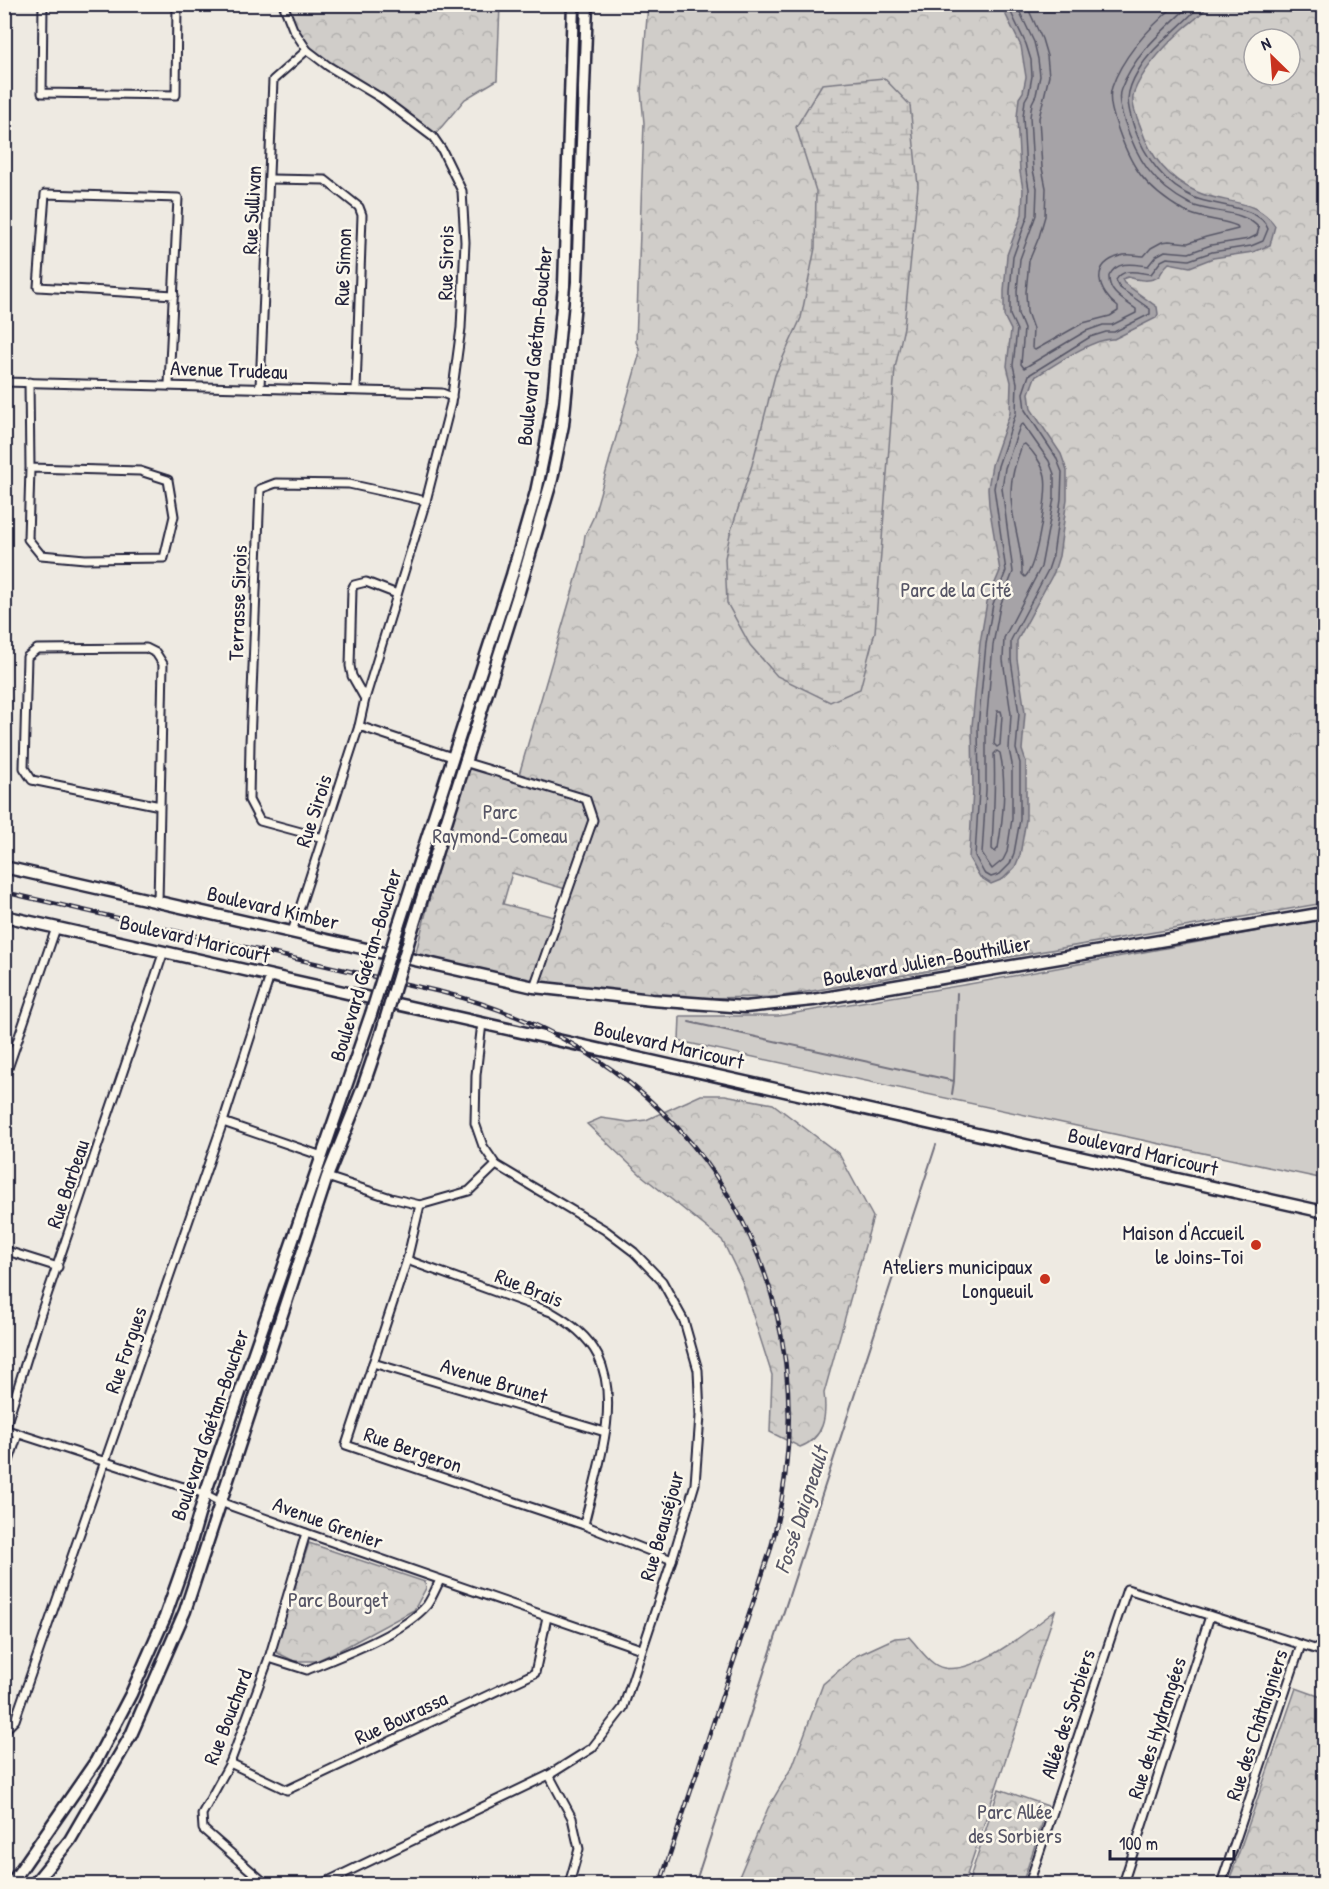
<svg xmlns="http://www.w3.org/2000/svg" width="1329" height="1889" font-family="'Patrick Hand',sans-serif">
  <defs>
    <pattern id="forest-crowns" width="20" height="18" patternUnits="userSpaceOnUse" patternTransform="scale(1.5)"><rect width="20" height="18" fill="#d0cdc9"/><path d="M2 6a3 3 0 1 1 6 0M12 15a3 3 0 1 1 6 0" fill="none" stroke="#b2b0ae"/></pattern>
    <pattern id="wetland-marsh" width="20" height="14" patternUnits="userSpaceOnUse" patternTransform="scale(1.5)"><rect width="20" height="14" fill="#d0cdc9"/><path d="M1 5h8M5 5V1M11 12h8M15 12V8" fill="none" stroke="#b2b0ae"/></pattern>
  </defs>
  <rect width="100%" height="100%" fill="#eeeae2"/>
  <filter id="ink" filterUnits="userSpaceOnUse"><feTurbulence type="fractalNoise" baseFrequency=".0167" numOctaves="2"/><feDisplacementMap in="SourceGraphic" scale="12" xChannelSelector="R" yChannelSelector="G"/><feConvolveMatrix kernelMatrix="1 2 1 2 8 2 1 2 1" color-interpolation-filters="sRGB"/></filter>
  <g filter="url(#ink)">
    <path fill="#d0cdc9" stroke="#797882" stroke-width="1.5" d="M1324 919V1179L679 1041 680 1016H778L975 983Z"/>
    <g fill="url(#forest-crowns)" stroke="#797882" stroke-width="1.5" fill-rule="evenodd">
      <path d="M283 5H500L497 80 465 99 433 137 307 50Z"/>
      <path d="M648 5H1324V903L777 997 701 998 537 984 569 890 512 873 503 904 558 918 534 987 414 960 464 762 518 778 581 562 585 535 593 518 639 356V348L636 342 644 123 641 91ZM1254 39H1290V75H1254Z"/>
      <path d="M701 1095H725L773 1104 839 1154 873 1217 824 1393C827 1417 824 1438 800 1447L770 1432 772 1375 742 1281 722 1240 641 1175 587 1124 601 1118 629 1122 646 1120Z"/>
      <path d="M309 1543 425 1582 426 1588 414 1610 340 1650 316 1661H294L274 1651Z"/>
      <path d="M1055 1611 964 1884H736L768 1808 793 1765 823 1684 856 1656 895 1638 909 1637C918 1646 930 1666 944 1668 977 1674 1029 1630 1055 1611Z"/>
      <path d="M1296 1688 1324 1698V1884H1228Z"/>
      <path d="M999 1789 1048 1806 1022 1884H968Z"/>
    </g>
    <path fill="url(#wetland-marsh)" stroke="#797882" stroke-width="1.5" d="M884 78 910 105 918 186 904 327 895 368 875 632 860 689 830 702 777 676 750 645 727 603 725 558 730 534 752 465 775 375 801 318 815 248 816 191 796 127 822 84Z"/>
    <path fill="#a6a3a7" stroke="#716f7c" stroke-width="1.5" d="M1001 5H1208C1202 16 1190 22 1182 30 1164 47 1143 69 1134 92 1130 103 1137 117 1141 128 1150 156 1169 179 1197 192 1223 204 1257 198 1275 226L1270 245 1253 252 1213 258 1190 267 1169 263C1164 267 1163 270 1160 275 1153 283 1137 280 1128 277L1122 279 1124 283 1157 307 1158 314 1156 318 1114 339C1094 337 1053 366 1035 377L1029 393 1031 409 1061 454 1067 471V499L1059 556 1054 572 1017 641V659L1025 713 1022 750 1026 762V820L1020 855 1015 867 1003 879 991 884 980 877 969 858 973 790 972 726 980 643 987 602 1000 571 989 505 988 488 992 465 1010 413 1011 382 1007 366 1011 330 1004 316V291L1007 255 1022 214 1023 189 1020 172 1017 117 1019 98 1023 92 1026 77 1021 46Z"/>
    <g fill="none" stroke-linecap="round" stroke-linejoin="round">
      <g stroke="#575666" stroke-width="1.5">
        <path d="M1007 4 1026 44 1031 60 1032 76 1029 93 1025 100 1023 117 1026 171 1029 189 1028 215 1013 257 1010 291V315L1017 330 1013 365 1017 383 1016 413 998 466 994 488 1006 571 993 604 986 644 978 727 979 790 975 856 984 873 991 877 1000 874 1010 864 1014 853 1020 820V763L1016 749 1019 714 1011 660V640L1048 570 1053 555 1061 499 1062 472 1056 457 1025 410 1023 393 1029 375 1090 337 1106 332H1114L1150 314V309L1120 288 1116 280C1123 267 1139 273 1151 274L1161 261 1167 258 1189 260 1212 252 1251 246 1263 241 1268 229C1261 206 1214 206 1195 198 1165 185 1145 158 1134 127 1126 103 1125 93 1138 71 1153 45 1182 27 1201 4"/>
        <path d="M1016 4 1034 42 1038 59 1040 76 1036 95 1032 103 1030 117 1033 170 1037 188 1036 215 1020 259 1017 291 1018 314 1024 329 1021 364 1024 368 1086 331 1103 325H1112L1136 313V309C1124 300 1108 293 1109 276 1117 260 1133 264 1148 266L1156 256 1165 251 1189 253 1211 245 1249 239 1257 235 1259 228C1243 209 1211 214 1190 204 1152 184 1137 159 1124 120 1121 111 1117 98 1121 89 1134 54 1165 29 1191 4"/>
        <path d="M1026 4 1042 39 1047 56 1049 76 1039 118 1042 168 1046 188 1045 216 1039 237 1029 261 1026 292 1027 312 1033 329 1032 348 1035 350 1083 323 1110 316 1118 311V307C1098 292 1089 265 1120 256 1128 253 1136 256 1144 256L1151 248 1162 242 1169 241 1188 243 1206 237 1238 229 1237 226C1220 219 1201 220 1184 211 1144 188 1130 166 1116 123 1112 112 1108 98 1112 87 1123 55 1152 25 1177 4"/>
        <path d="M1023 424 1049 461 1054 474V498L1041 567 1004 638 1003 660 1011 714 1009 749 1012 764V819L1007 852 1003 860 992 869 982 854 986 790V727L993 645 1000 606 1013 572 1002 488 1005 468 1020 426Z"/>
        <path d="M1025 444C1033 451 1043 465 1045 476 1048 492 1037 566 1025 577L1022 574C1023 546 1010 519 1011 491 1011 475 1017 460 1022 445Z"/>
        <path d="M997 711H1001L1002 715 1000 745 997 747 994 744Z"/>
        <path d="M997 751 1000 753C1007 784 1003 818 998 848L995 852 992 849C993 817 996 786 994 754Z"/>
      </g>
      <g stroke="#716f7c" stroke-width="2">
        <path d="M689 1022 954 1081 952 1094"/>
        <path d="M954 1080 957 993"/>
        <path d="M695 1884 936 1145"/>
      </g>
      <defs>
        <g id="street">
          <path d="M43 4 42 93 176 95 177 4"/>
          <path d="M283 4 293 29 307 50 328 66 381 98 433 137 442 150 462 191 465 242 461 328 451 403 426 501 365 699 359 726 292 932"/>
          <path d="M270 179 325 180 359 207 362 215 356 390"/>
          <path d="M4 382 442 393 452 397"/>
          <path d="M29 382 30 468 28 539 41 555 85 559 164 558 174 516 168 480 140 471 30 468"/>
          <path d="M169 384 178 198 45 194 38 287 174 295"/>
          <path d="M260 387 273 80 307 50"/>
          <path d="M365 699 352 676 350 666 352 589 354 585 366 582 397 594"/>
          <path d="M359 726 452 757"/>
          <path d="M464 762 586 799 593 820 534 987"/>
          <path d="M323 838 260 821 249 800 250 743 260 489 276 483 349 484 426 501"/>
          <path d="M158 902 163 664 156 653 146 648 37 649 27 657 24 768 32 780 160 806"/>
          <path d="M4 1080 56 928"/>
          <path d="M223 1122 322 1156"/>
          <path d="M327 1177 391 1198 420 1205 469 1191 496 1165"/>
          <path d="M420 1205 407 1260 346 1445 584 1525 672 1560"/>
          <path d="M4 1250 58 1267"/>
          <path d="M407 1260 551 1312C570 1323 588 1336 598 1356 622 1405 595 1476 584 1525"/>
          <path d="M373 1363 605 1432"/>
          <path d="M4 1429 205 1494 220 1502 306 1533 641 1649"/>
          <path d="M5 1429 41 1313 164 951"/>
          <path d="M4 1476 18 1434"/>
          <path d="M269 1658 307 1670C343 1655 402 1634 427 1605 432 1598 436 1588 440 1580"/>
          <path d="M4 1731 15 1720 223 1122 270 976"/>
          <path d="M230 1763 287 1790 535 1673 547 1617"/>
          <path d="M549 1775 572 1818 579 1849 569 1884"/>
          <path d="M266 1884 203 1829 202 1814 230 1763 269 1658 306 1533"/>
          <path d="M322 1884 549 1775 592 1748 623 1708 672 1560 695 1484 700 1416 698 1370 684 1321 662 1281 634 1252 605 1230 496 1165 483 1146 475 1123 476 1075 482 1023"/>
          <path d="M1029 1884 1127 1589 1324 1652"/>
          <path d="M1123 1884 1210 1616"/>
          <path d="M1221 1884 1301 1645"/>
        </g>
        <g id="secondary">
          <path d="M4 867 534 987 652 1000 745 1007 813 1000 1324 913"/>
          <path d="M4 916 1324 1212"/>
          <path d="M399 924 512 575 536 492 546 444 553 401 564 286 573 4"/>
          <path d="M412 930 518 595 552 479 563 425 577 282 587 4"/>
          <path d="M11 1884 96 1761 131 1694 165 1617 189 1549 205 1494 371 1014"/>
          <path d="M34 1884 70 1840 131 1735 185 1611 327 1177 363 1087 381 1034"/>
        </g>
      </defs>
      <use href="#street" stroke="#22223b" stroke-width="11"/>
      <use href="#secondary" stroke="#22223b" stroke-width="15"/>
      <use href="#street" stroke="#fbf7ec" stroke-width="7"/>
      <use href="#secondary" stroke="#fbf7ec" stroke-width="10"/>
      <defs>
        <path id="rail" d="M4 892 441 992C701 1056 842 1292 770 1551L660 1884"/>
      </defs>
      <use href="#rail" stroke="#22223b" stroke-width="4.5"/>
      <use href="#rail" stroke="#fbf7ec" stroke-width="2" stroke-dasharray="7" stroke-linecap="butt"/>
      <defs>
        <g id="secondary-bridge">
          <path d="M371 1014 399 924"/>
          <path d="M381 1034 412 930"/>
        </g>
      </defs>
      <use href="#secondary-bridge" stroke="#22223b" stroke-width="15" stroke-linecap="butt"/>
      <use href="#secondary-bridge" stroke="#fbf7ec" stroke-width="10"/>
    </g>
  </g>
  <g fill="#c8321e" stroke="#fbf7ec" stroke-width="2">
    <circle cx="1256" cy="1245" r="6"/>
    <circle cx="1045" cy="1279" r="6"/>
  </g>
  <g text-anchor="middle" stroke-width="5" stroke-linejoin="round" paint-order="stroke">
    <g font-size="21" fill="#22223b" stroke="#fbf7ec">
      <text transform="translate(252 210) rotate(-87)" y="7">Rue Sullivan</text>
      <text transform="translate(446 263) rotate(-89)" y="7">Rue Sirois</text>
      <text transform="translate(343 267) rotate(-88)" y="7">Rue Simon</text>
      <text transform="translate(535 346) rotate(-84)" y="7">Boulevard Gaétan-Boucher</text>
      <text transform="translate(229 370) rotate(2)" y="7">Avenue Trudeau</text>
      <text transform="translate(238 603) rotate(-88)" y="7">Terrasse Sirois</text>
      <text transform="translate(314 811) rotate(-72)" y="7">Rue Sirois</text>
      <text transform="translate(273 908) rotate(13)" y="7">Boulevard Kimber</text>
      <text transform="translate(195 939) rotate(13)" y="7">Boulevard Maricourt</text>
      <text transform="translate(927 961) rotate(-10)" y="7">Boulevard Julien-Bouthillier</text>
      <text transform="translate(366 965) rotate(-73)" y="7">Boulevard Gaétan-Boucher</text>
      <text transform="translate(669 1045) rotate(13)" y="7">Boulevard Maricourt</text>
      <text transform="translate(1143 1152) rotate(13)" y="7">Boulevard Maricourt</text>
      <text transform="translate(68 1184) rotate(-71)" y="7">Rue Barbeau</text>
      <text transform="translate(529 1288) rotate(22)" y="7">Rue Brais</text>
      <text transform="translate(126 1350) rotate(-71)" y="7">Rue Forgues</text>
      <text transform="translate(494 1381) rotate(17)" y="7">Avenue Brunet</text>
      <text transform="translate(210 1425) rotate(-71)" y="7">Boulevard Gaétan-Boucher</text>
      <text transform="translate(413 1450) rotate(19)" y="7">Rue Bergeron</text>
      <text transform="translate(328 1523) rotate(20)" y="7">Avenue Grenier</text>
      <text transform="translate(662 1526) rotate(-74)" y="7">Rue Beauséjour</text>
      <text transform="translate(1068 1714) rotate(-72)" y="7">Allée des Sorbiers</text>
      <text transform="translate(228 1717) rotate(-69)" y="7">Rue Bouchard</text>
      <text transform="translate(401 1718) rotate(-25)" y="7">Rue Bourassa</text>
      <text transform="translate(1257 1725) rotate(-72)" y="7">Rue des Châtaigniers</text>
      <text transform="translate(1157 1728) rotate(-72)" y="7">Rue des Hydrangées</text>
    </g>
    <g font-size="21" fill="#565566" stroke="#fbf7ec">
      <text x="956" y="597">Parc de la Cité</text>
      <text x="500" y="819">Parc<tspan x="500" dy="24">Raymond-Comeau</tspan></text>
      <text x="338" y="1607">Parc Bourget</text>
      <text x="1015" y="1819">Parc Allée<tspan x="1015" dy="24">des Sorbiers</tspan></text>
    </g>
    <g font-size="21" fill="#22223b" stroke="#fbf7ec" text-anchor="end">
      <text x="1244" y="1240">Maison d'Accueil<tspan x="1244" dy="24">le Joins-Toi</tspan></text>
      <text x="1033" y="1274">Ateliers municipaux<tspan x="1033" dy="24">Longueuil</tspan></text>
    </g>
    <g font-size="22" font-style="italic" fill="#575666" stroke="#fbf7ec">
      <text transform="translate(801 1510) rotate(-72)" y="8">Fossé Daigneault</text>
    </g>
  </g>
  <rect width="1329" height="1889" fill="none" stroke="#fbf7ec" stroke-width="24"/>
  <rect x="12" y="12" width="1305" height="1865" fill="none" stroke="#22223b" stroke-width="2" filter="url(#ink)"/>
  <g transform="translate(1272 57) rotate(335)"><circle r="28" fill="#fbf7ec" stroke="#a4a2a5" stroke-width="1.5"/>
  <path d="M0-4.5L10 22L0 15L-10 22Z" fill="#c8321e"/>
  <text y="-9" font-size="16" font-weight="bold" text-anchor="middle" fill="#22223b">N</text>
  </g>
  <path d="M1110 1850v9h124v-9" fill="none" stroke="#22223b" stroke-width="3"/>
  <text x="1119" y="1850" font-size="18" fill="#22223b" stroke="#fbf7ec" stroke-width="4.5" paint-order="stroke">100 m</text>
</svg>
